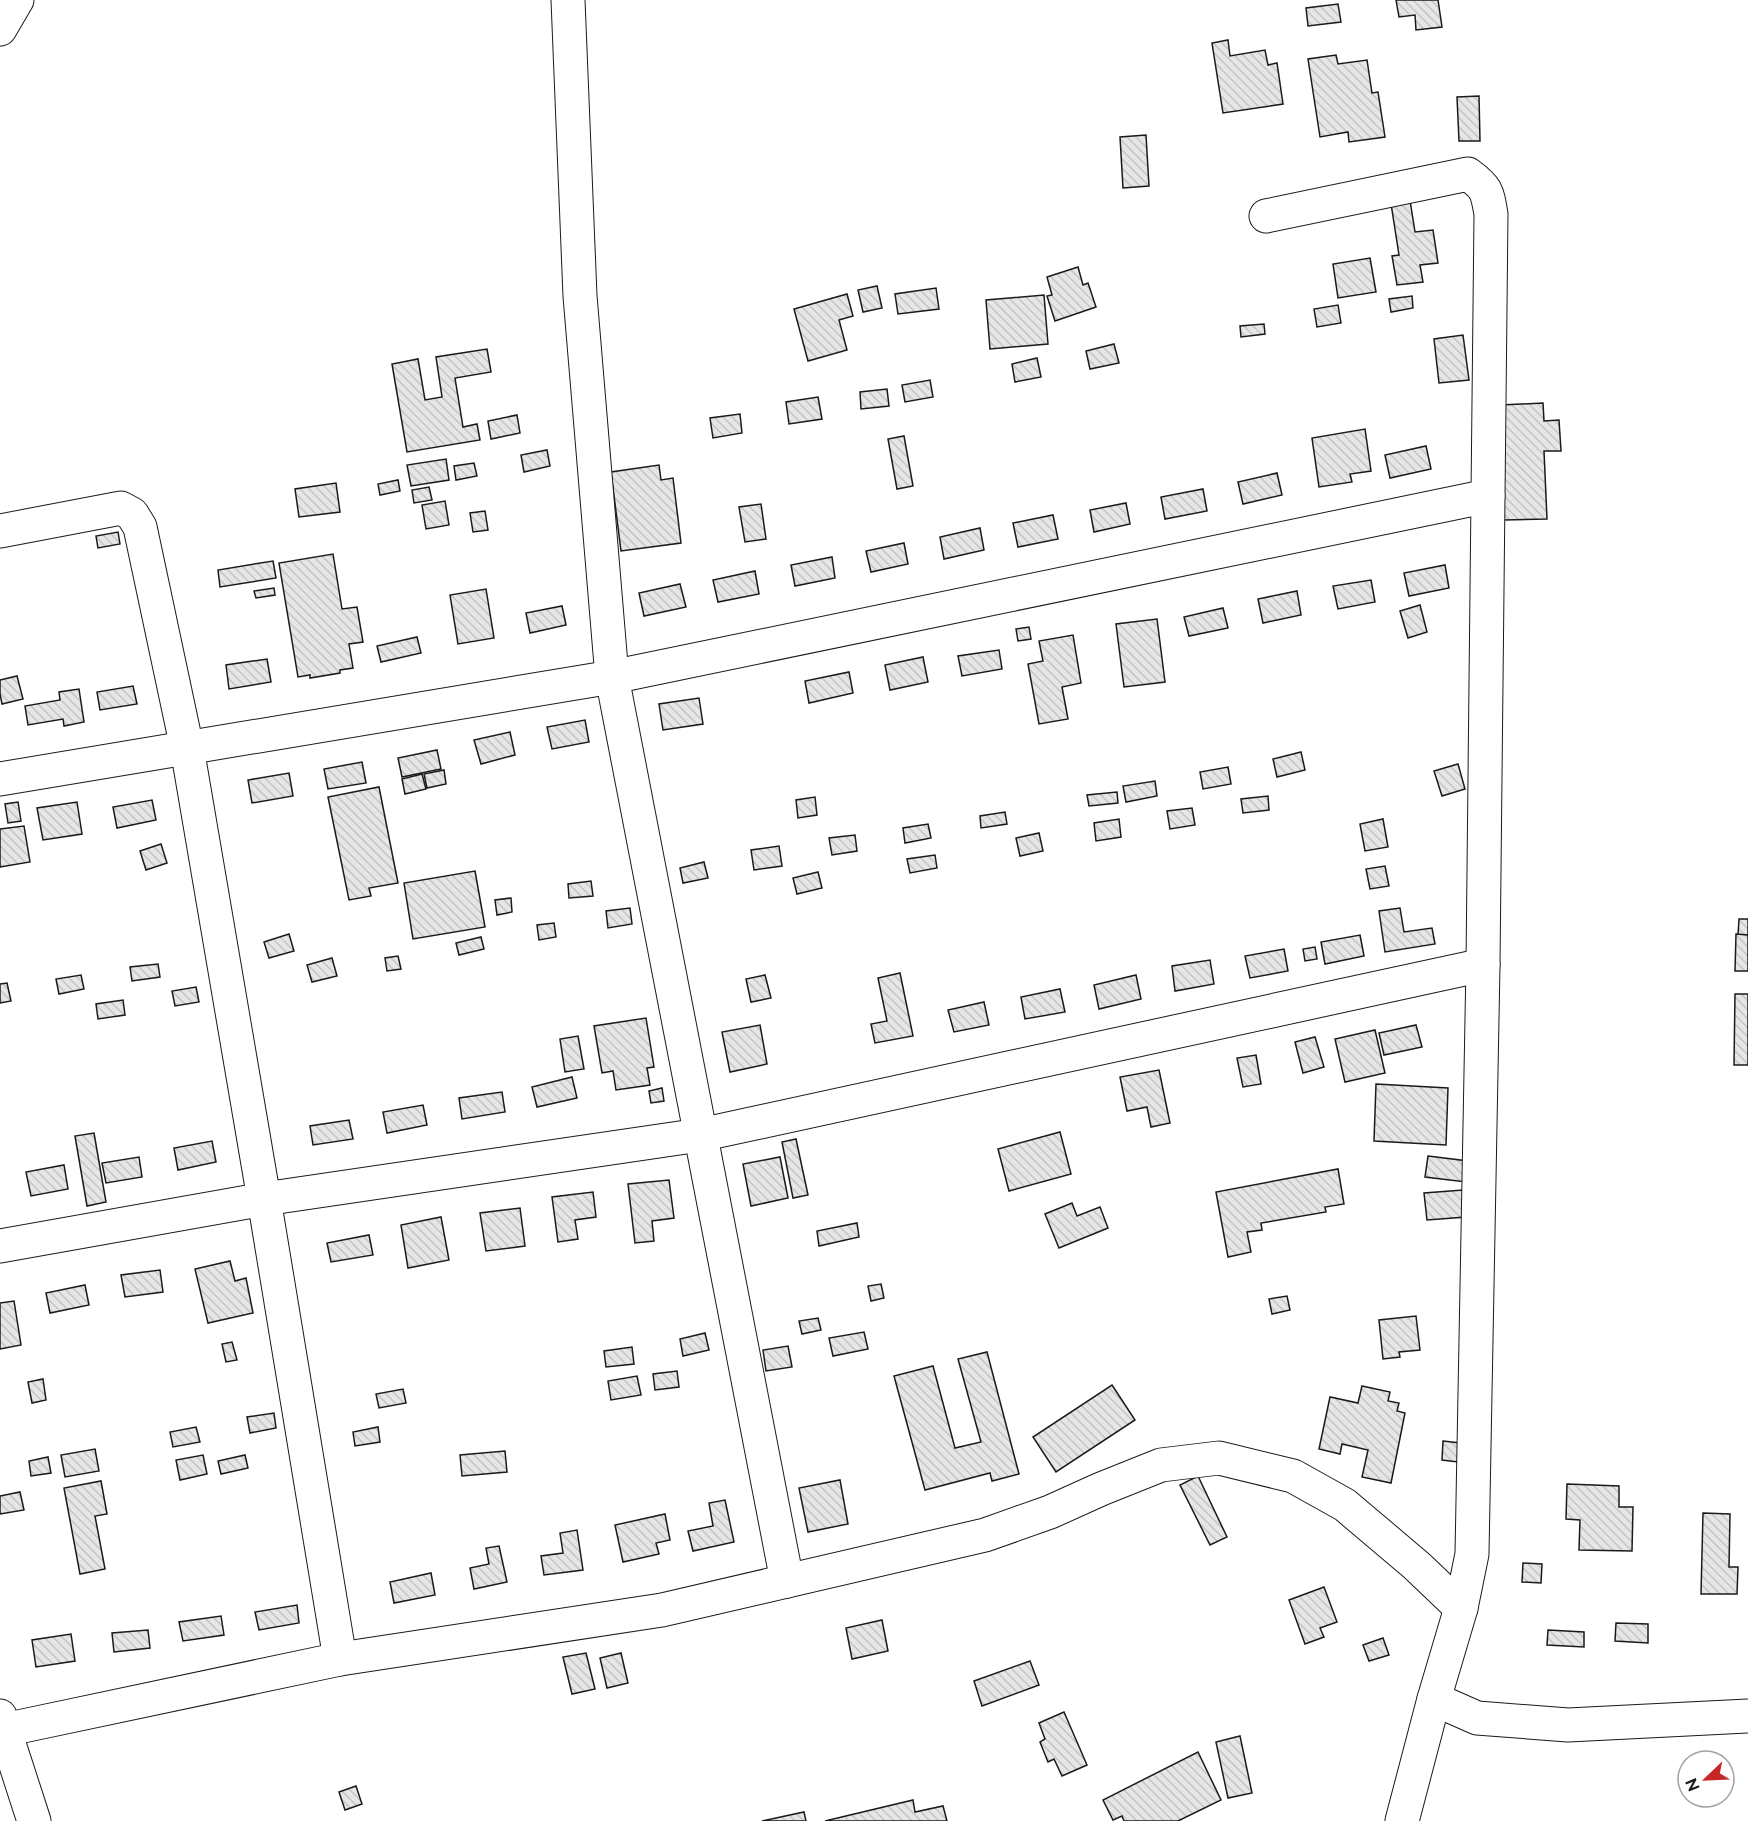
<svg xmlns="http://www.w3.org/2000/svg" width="1748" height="1821" font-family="Raleway,sans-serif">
  <defs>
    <pattern id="building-back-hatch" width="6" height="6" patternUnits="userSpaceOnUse" patternTransform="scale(1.5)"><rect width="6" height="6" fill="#e6e6e6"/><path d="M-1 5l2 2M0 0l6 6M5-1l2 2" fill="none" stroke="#c5c5c5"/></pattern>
  </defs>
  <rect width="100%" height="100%" fill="#fff"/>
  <g fill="url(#building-back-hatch)" stroke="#1a1a1a" stroke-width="1.5">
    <path d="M1396 0H1438L1442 27 1416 30 1415 15 1399 17Z"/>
    <path d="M1338 4 1341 22 1308 26 1306 8Z"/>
    <path d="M1228 40 1230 56 1265 50 1268 65 1277 63 1283 104 1223 113 1212 43Z"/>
    <path d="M1336 55 1338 64 1367 60 1372 93 1378 92 1385 137 1349 142 1348 132 1320 137 1308 59Z"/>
    <path d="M1479 96 1480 141H1459L1457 97Z"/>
    <path d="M1146 135 1149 186 1123 188 1120 137Z"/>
    <path d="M1409 194 1415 232 1433 230 1438 263 1420 265 1423 282 1397 285 1392 256 1399 255 1390 197Z"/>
    <path d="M1370 258 1376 292 1338 298 1333 264Z"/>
    <path d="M1078 267 1083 285 1088 283 1096 307 1055 321 1047 296 1052 295 1047 277Z"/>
    <path d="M877 286 882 308 863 312 858 290Z"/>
    <path d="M936 288 939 309 898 314 895 294Z"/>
    <path d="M847 294 853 316 839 320 847 350 808 361 794 309Z"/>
    <path d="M1044 295 1048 344 990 349 986 300Z"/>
    <path d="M1412 296 1413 308 1391 312 1389 299Z"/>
    <path d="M1338 305 1341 323 1317 327 1314 309Z"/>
    <path d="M1264 324 1265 334 1241 337 1240 326Z"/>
    <path d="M1463 335 1469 380 1439 383 1434 339Z"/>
    <path d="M1114 344 1119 363 1090 369 1086 351Z"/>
    <path d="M487 349 491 372 455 378 463 427 477 424 480 440 407 452 392 364 418 359 425 400 442 397 436 357Z"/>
    <path d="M1037 358 1041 377 1015 382 1012 364Z"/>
    <path d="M930 380 933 397 905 402 902 385Z"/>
    <path d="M887 389 889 406 861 409 860 392Z"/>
    <path d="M818 397 822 419 789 424 786 402Z"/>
    <path d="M1543 403 1544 421 1559 420 1561 451H1544L1547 519 1504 520 1501 405Z"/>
    <path d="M740 414 742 433 713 438 710 418Z"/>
    <path d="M517 415 520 433 491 439 488 421Z"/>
    <path d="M1365 429 1371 471 1350 474 1352 482 1319 487 1312 438Z"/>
    <path d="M904 436 913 486 897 489 888 439Z"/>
    <path d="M1426 446 1431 469 1390 478 1385 455Z"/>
    <path d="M547 450 550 466 524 472 521 455Z"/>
    <path d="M446 459 449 480 411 486 407 465Z"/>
    <path d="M474 463 477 476 456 480 454 466Z"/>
    <path d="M659 465 661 480 673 478 681 543 621 551 611 472Z"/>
    <path d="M1277 473 1282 495 1243 504 1238 482Z"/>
    <path d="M398 480 400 491 380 495 378 484Z"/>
    <path d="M336 483 340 512 299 517 295 489Z"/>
    <path d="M429 487 432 500 414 503 412 490Z"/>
    <path d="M1203 489 1207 511 1165 519 1161 497Z"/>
    <path d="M445 501 449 525 426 529 422 505Z"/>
    <path d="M1126 503 1130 524 1094 532 1090 510Z"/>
    <path d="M761 504 766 539 745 542 739 507Z"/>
    <path d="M485 511 488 530 473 532 470 513Z"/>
    <path d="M1053 515 1058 539 1018 547 1013 523Z"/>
    <path d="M980 528 984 550 944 559 940 537Z"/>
    <path d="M118 532 120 544 98 548 96 536Z"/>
    <path d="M904 543 908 564 871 572 866 551Z"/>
    <path d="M333 554 342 609 357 607 363 642 349 644 353 668 340 670V673L310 678V675L298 677 279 563Z"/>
    <path d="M832 557 835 578 795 586 791 565Z"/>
    <path d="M273 561 276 578 220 587 218 570Z"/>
    <path d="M1445 565 1449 588 1409 596 1404 573Z"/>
    <path d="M755 571 759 594 718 602 713 580Z"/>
    <path d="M1371 580 1375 602 1338 609 1333 586Z"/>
    <path d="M680 584 686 607 644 616 639 593Z"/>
    <path d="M274 588 275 595 256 598 254 591Z"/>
    <path d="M486 589 494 638 458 644 450 595Z"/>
    <path d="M1297 591 1301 615 1263 623 1258 599Z"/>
    <path d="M1420 605 1427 632 1408 638 1400 611Z"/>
    <path d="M562 606 566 625 530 633 526 613Z"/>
    <path d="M1223 608 1228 628 1189 636 1184 617Z"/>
    <path d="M1157 619 1165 682 1124 687 1116 624Z"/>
    <path d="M1029 627 1031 639 1018 641 1016 629Z"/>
    <path d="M1073 635 1081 683 1062 687 1068 719 1039 724 1028 664 1043 661 1039 641Z"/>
    <path d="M417 637 421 653 381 662 377 646Z"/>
    <path d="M999 650 1002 669 962 676 958 656Z"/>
    <path d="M923 657 928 682 890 690 885 665Z"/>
    <path d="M267 659 271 682 229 689 226 665Z"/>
    <path d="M849 672 853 693 809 703 805 681Z"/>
    <path d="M17 676 23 699 2 704 0 694V680Z"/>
    <path d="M133 686 137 704 100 710 97 692Z"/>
    <path d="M79 689 84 722 64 726 63 719 28 725 25 706 60 700 59 692Z"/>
    <path d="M699 698 703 724 663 730 659 704Z"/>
    <path d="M585 720 589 742 552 749 547 727Z"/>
    <path d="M510 732 515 755 481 764 474 740Z"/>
    <path d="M437 750 441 769 402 777 398 758Z"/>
    <path d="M1301 752 1305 770 1277 777 1273 759Z"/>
    <path d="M362 762 366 783 328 789 324 769Z"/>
    <path d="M1458 764 1465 789 1442 796 1434 771Z"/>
    <path d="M1228 767 1231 784 1203 789 1200 772Z"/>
    <path d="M444 770 446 784 427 788 424 774Z"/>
    <path d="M289 773 293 796 252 803 248 780Z"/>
    <path d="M422 774 426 789 405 794 402 779Z"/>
    <path d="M1155 781 1157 796 1126 802 1123 786Z"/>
    <path d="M379 787 398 883 369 888 371 896 349 900 328 797Z"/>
    <path d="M1117 792 1118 803 1089 806 1087 795Z"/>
    <path d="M1268 796 1269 810 1243 813 1241 799Z"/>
    <path d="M815 797 817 815 798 818 796 800Z"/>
    <path d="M152 800 156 820 117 828 113 807Z"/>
    <path d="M18 802 21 821 8 823 5 804Z"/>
    <path d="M77 802 82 834 43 840 37 808Z"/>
    <path d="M1192 808 1195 825 1170 829 1167 811Z"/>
    <path d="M1005 812 1007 824 981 828 980 816Z"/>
    <path d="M1119 819 1121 837 1096 841 1094 823Z"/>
    <path d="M1383 819 1388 847 1365 851 1360 824Z"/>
    <path d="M928 824 931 838 905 843 903 828Z"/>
    <path d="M24 826 30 862 0 867V829Z"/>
    <path d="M1039 833 1043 851 1020 856 1016 838Z"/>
    <path d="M855 835 857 851 832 855 829 838Z"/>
    <path d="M161 844 167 863 146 870 140 851Z"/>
    <path d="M779 846 782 866 754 870 751 850Z"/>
    <path d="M935 855 937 868 910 873 907 859Z"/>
    <path d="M704 862 708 878 683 883 680 868Z"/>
    <path d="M1385 866 1389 886 1370 889 1366 869Z"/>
    <path d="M475 871 485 927 413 939 404 883Z"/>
    <path d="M818 872 822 888 797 894 793 878Z"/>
    <path d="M591 881 593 896 569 898 568 884Z"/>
    <path d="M511 898 512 912 497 915 495 900Z"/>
    <path d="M630 908 632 924 608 928 606 911Z"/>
    <path d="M1400 908 1404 932 1432 928 1435 944 1385 952 1379 911Z"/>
    <path d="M1739 919H1748V935H1738Z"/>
    <path d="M554 923 556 937 539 940 537 925Z"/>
    <path d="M289 934 294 951 269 958 264 942Z"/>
    <path d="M1736 934 1748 935V971H1735Z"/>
    <path d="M1360 935 1364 956 1325 964 1321 942Z"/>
    <path d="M481 937 484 949 459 955 456 943Z"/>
    <path d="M1315 947 1317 959 1305 961 1303 949Z"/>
    <path d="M1284 949 1288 971 1250 978 1245 956Z"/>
    <path d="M398 956 401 969 387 971 385 958Z"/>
    <path d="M332 958 337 976 312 982 307 965Z"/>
    <path d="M1210 960 1214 984 1175 991 1172 966Z"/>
    <path d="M158 964 160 977 132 981 130 967Z"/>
    <path d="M900 973 913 1036 875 1043 871 1024 887 1021 878 978Z"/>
    <path d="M81 975 84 989 59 994 56 979Z"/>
    <path d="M765 975 771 998 751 1002 746 979Z"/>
    <path d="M1136 975 1141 999 1099 1009 1094 985Z"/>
    <path d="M7 983 11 1001 0 1003V984Z"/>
    <path d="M196 987 199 1002 175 1006 172 991Z"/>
    <path d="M1060 989 1065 1012 1025 1019 1021 997Z"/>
    <path d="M1735 994H1748V1065H1734Z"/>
    <path d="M123 1000 125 1015 98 1019 96 1004Z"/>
    <path d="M984 1002 989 1025 954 1032 948 1010Z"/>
    <path d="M646 1018 654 1067 647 1068 650 1085 616 1090 613 1071 602 1073 594 1026Z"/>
    <path d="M760 1025 767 1064 730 1072 722 1032Z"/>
    <path d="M1416 1025 1422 1047 1384 1055 1379 1033Z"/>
    <path d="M1375 1030 1385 1073 1345 1082 1335 1039Z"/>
    <path d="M578 1036 584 1069 565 1072 560 1039Z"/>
    <path d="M1315 1037 1324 1067 1303 1073 1295 1042Z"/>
    <path d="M1256 1055 1261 1084 1243 1087 1237 1058Z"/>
    <path d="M1159 1070 1170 1123 1151 1127 1147 1107 1127 1111 1120 1077Z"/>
    <path d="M572 1077 577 1098 537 1107 532 1087Z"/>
    <path d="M1376 1084 1448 1088 1446 1145 1374 1141Z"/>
    <path d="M662 1088 664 1101 651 1103 649 1091Z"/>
    <path d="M502 1092 505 1112 462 1119 459 1098Z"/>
    <path d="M423 1105 427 1125 387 1133 383 1112Z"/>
    <path d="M349 1120 353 1139 313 1145 310 1126Z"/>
    <path d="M1060 1132 1071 1174 1009 1191 998 1149Z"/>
    <path d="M94 1133 106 1202 87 1206 75 1136Z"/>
    <path d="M796 1139 808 1195 793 1198 782 1142Z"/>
    <path d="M212 1141 216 1162 178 1170 174 1148Z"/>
    <path d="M1428 1156 1468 1161 1466 1182 1425 1177Z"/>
    <path d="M139 1157 142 1177 106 1183 102 1163Z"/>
    <path d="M780 1157 788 1198 751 1206 743 1164Z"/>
    <path d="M64 1165 68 1189 31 1196 26 1172Z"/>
    <path d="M1338 1169 1344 1204 1325 1207 1326 1212 1261 1223 1262 1230 1247 1232 1251 1252 1228 1257 1216 1192Z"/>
    <path d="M669 1180 674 1218 652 1221 654 1241 635 1243 628 1184Z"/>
    <path d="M1463 1190 1466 1217 1427 1220 1424 1193Z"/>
    <path d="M593 1192 596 1217 575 1220 578 1239 558 1242 552 1197Z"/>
    <path d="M1072 1203 1077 1216 1100 1207 1108 1228 1059 1248 1045 1214Z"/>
    <path d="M520 1208 525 1246 486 1251 480 1213Z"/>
    <path d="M441 1217 449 1260 408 1268 401 1225Z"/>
    <path d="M857 1223 859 1237 819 1246 817 1231Z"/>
    <path d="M369 1235 373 1255 331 1262 327 1243Z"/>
    <path d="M230 1261 235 1281 246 1278 253 1313 208 1323 195 1269Z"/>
    <path d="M160 1270 163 1292 125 1297 121 1275Z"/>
    <path d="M881 1284 884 1298 871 1301 868 1286Z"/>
    <path d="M85 1285 89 1305 50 1313 46 1293Z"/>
    <path d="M1287 1296 1290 1310 1272 1314 1269 1299Z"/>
    <path d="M14 1301 21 1345 0 1349V1303Z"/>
    <path d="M1416 1316 1420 1350 1399 1352 1400 1357 1383 1359 1379 1320Z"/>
    <path d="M818 1318 821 1330 802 1334 799 1321Z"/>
    <path d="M864 1332 868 1349 833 1356 829 1338Z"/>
    <path d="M705 1333 709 1350 683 1356 680 1339Z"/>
    <path d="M232 1342 237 1360 226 1362 222 1344Z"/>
    <path d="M788 1346 792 1367 766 1371 763 1350Z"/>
    <path d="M632 1347 634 1364 606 1367 604 1351Z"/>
    <path d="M987 1352 1019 1474 992 1481 990 1473 925 1490 894 1376 933 1366 955 1448 981 1442 958 1359Z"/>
    <path d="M677 1371 679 1387 655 1390 653 1374Z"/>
    <path d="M637 1376 641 1395 611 1400 608 1381Z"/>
    <path d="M43 1379 46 1400 32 1403 28 1382Z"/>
    <path d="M1112 1385 1135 1420 1056 1472 1033 1437Z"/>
    <path d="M1362 1386 1390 1392 1388 1401 1399 1403 1397 1411 1405 1413 1391 1483 1362 1477 1368 1450 1342 1444 1340 1454 1319 1449 1330 1397 1358 1403Z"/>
    <path d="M403 1389 406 1403 379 1408 376 1394Z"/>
    <path d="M274 1413 276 1428 250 1433 247 1417Z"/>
    <path d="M196 1427 200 1442 173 1447 170 1432Z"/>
    <path d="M378 1427 380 1442 355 1446 353 1432Z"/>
    <path d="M1443 1441 1460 1443 1458 1462 1442 1460Z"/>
    <path d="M95 1449 99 1471 65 1477 61 1455Z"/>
    <path d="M505 1451 507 1472 462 1476 460 1455Z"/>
    <path d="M203 1455 207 1474 180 1480 176 1460Z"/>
    <path d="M245 1455 248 1468 221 1474 218 1461Z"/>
    <path d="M48 1457 51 1473 31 1476 29 1461Z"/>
    <path d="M1198 1476 1227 1537 1210 1545 1180 1485Z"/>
    <path d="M840 1480 848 1524 808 1532 799 1488Z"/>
    <path d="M101 1481 107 1514 95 1516 105 1569 80 1574 64 1488Z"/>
    <path d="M1567 1484 1619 1486V1507H1633L1632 1551 1579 1550 1580 1520 1566 1519Z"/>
    <path d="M20 1492 24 1510 0 1514V1496Z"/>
    <path d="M725 1500 734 1542 693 1551 688 1531 713 1526 709 1503Z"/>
    <path d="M1703 1513 1730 1514 1729 1567H1738L1737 1594H1701Z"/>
    <path d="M665 1514 670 1540 656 1543 659 1554 623 1562 615 1525Z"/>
    <path d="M577 1530 583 1570 544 1575 541 1556 563 1553 560 1533Z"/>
    <path d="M499 1546 507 1582 474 1589 470 1568 489 1564 486 1548Z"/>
    <path d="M1523 1563 1542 1564 1541 1583 1522 1582Z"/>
    <path d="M431 1573 435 1595 394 1603 390 1582Z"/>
    <path d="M1324 1587 1337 1622 1320 1628 1324 1637 1305 1644 1289 1600Z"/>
    <path d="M297 1605 299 1623 259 1630 255 1612Z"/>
    <path d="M221 1616 224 1635 183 1641 179 1622Z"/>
    <path d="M882 1620 888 1651 852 1659 846 1628Z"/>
    <path d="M1616 1623 1648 1624V1643L1615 1641Z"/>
    <path d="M148 1630 150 1648 114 1652 112 1633Z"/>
    <path d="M1548 1630 1584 1632V1647L1547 1645Z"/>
    <path d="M71 1634 75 1661 36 1667 32 1640Z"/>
    <path d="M1383 1638 1389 1655 1369 1661 1363 1645Z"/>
    <path d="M586 1653 595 1689 572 1694 563 1657Z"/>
    <path d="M621 1653 628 1683 607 1688 600 1658Z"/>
    <path d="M1030 1661 1039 1685 982 1706 974 1681Z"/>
    <path d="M1064 1712 1087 1765 1062 1776 1054 1759 1048 1762 1040 1742 1045 1739 1039 1723Z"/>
    <path d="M1240 1736 1252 1793 1228 1798 1216 1742Z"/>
    <path d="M1198 1752 1221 1800 1178 1821H1124L1122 1816 1113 1820 1103 1800Z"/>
    <path d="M356 1786 362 1804 345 1810 339 1792Z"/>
    <path d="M913 1800 915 1812 943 1806 947 1821H825Z"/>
    <path d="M804 1812 806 1821H762Z"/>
  </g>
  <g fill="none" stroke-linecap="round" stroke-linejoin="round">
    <defs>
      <g id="minor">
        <path d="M568 0 580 296 612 677 787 1581"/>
        <path d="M0 29 17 0"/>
        <path d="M1266 216 1468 174C1487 188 1487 191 1491 214L1483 965 1472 1554 1461 1608 1434 1699 1402 1821"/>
        <path d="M0 531 121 508 132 514 140 527 187 748 264 1199 340 1659"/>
        <path d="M0 779 612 677 1488 496"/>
        <path d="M0 1246 264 1199 700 1135 1483 965"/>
        <path d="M1434 1699 1477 1718 1568 1725 1748 1716"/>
        <path d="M0 1716 34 1821"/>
        <path d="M4 1730 340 1659 662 1610 985 1535 1050 1512 1101 1489 1161 1465 1219 1458 1293 1476 1345 1505 1417 1566 1461 1608"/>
      </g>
    </defs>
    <use href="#minor" stroke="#1a1a1a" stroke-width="35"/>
    <use href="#minor" stroke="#fff" stroke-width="33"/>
  </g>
  <g transform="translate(1706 1779) rotate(247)"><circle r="28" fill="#ffffff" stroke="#a3a3a3" stroke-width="1.5"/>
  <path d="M0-4.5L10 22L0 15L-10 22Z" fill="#c62828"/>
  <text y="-9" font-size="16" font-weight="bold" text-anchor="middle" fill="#1a1a1a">N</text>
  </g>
</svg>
